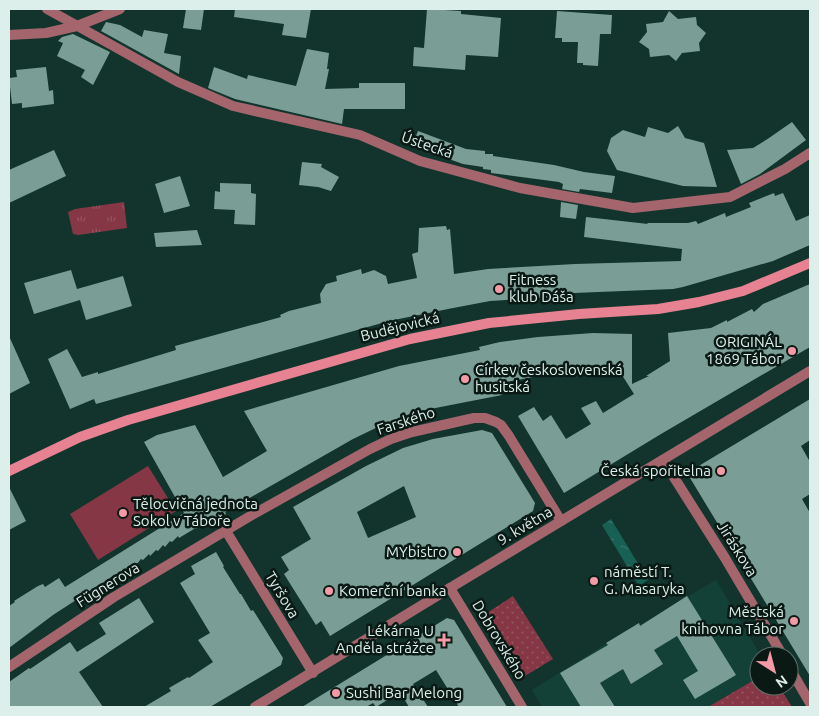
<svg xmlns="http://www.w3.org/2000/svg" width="819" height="716" font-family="Ubuntu,sans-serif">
  <defs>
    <pattern id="grass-dots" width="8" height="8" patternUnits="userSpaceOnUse" patternTransform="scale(1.25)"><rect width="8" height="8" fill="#863745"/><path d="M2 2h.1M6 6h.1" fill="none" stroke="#965460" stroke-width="1.8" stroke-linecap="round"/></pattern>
    <pattern id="park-tufts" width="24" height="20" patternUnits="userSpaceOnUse" patternTransform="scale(1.25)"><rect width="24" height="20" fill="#863745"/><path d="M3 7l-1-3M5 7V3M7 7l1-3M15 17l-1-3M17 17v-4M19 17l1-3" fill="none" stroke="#965460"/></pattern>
    <pattern id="water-ripples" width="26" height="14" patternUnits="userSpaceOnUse" patternTransform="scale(1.25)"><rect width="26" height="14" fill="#176053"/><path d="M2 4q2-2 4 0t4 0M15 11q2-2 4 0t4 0" fill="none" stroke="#38776c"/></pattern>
  </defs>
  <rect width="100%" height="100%" fill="#12342d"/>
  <path fill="#134138" d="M716 580 761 656H759V677L708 707H542L532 690 639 623 640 625Z"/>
  <g fill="url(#grass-dots)">
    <path d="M513 596 553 659 525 676 487 613Z"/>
    <path d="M759 677V686H779L792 707H708Z"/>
  </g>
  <path fill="url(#park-tufts)" d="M124 202 127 228 78 235 73 234 68 212 75 209Z"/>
  <path fill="#863745" d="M148 466 176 511 98 560 70 514Z"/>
  <path fill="url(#water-ripples)" d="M611 519 648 580 639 586 602 525Z"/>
  <g fill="#7a9e95" fill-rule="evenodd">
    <path d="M186 9H204L201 30 183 28Z"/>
    <path d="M235 9H311L306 38 282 35 284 24 234 17Z"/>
    <path d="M427 9 461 11V14L501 18 498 57 466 55 465 70 413 66 414 47 424 48Z"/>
    <path d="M557 11 612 15 611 34H600L598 66 583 65V63H577L578 42H562V38H555Z"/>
    <path d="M669 11 678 19 696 17 697 25 706 33 699 43 700 51 682 53 676 61 669 55 650 57 649 49 639 42 647 32 646 24 663 22Z"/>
    <path d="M106 22 120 25 142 37 144 30 168 34 164 53 181 56 179 74 101 31Z"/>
    <path d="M73 34 110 52 93 85 81 77 85 70 57 56 63 43 58 41 62 37Z"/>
    <path d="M307 49 329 53 327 69H329L325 89 359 88V83H405V109H344L342 124 235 99 208 88 214 67 247 79 248 75 296 86Z"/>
    <path d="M46 67 49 91 53 90 54 104 22 108V103L12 104 9 78 17 77 16 70Z"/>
    <path d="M792 122 806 140 760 174 741 184 727 150 753 148 769 138Z"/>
    <path d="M678 126 685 138 704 143 717 187 683 186 617 170 607 151 611 138 623 130 645 137 648 127 668 133Z"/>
    <path d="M418 131 466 149 485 151V154H493V156L554 165 584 172 615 176 612 193 580 189 579 192 562 189 563 184 559 182 491 173V170L483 169V167L463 164 412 146Z"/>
    <path d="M54 150 66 176 9 203V170Z"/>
    <path d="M302 162 322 164 321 167 339 177 331 191 318 187 299 185Z"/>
    <path d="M180 176 190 206 164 213 155 184Z"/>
    <path d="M220 183 251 184V193L256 194 255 225 234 224 235 210 214 209 215 191 220 192Z"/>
    <path d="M774 193 775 196 783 193 796 221 810 215V245L773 261 683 287 673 289 574 293 573 296 490 301 448 309 389 321 96 404 94 399 70 409 48 359 67 349 82 377 98 372V374L176 350 175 346 281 317 280 315 289 311 321 303 320 294 326 284 337 281 336 276 361 269 362 274 374 270 386 276 388 284 417 278 412 254 418 252 419 228 446 226 447 230 450 229 454 274 488 269 575 264 681 261 682 249 584 237 586 217 648 224 647 223H688L696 221 698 224 725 213 726 217 751 207 749 203Z"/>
    <path d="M561 202 578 205 576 219 560 217Z"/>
    <path d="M197 230 202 245 156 247 154 233Z"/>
    <path d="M71 270 77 289 123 276 132 306 86 320 80 300 34 314 24 283Z"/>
    <path d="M810 284V347L661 434 564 493 518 416 534 407 543 421 551 415 566 439 591 424 581 408 596 401 603 413 634 394 622 375H585L591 371 550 374 501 383 502 395 415 412 382 425 353 439 225 512 226 514 206 526 194 529 179 538 178 536 172 542 170 541 165 547 163 545 158 551 156 550 150 556 149 554 143 560 141 559 136 565 134 563 129 568 113 576 53 615 9 648V606L15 602 14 601 38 586 43 584 45 587 59 578 65 587 184 513 144 442 157 435 195 425 223 477 267 451 244 411 399 366 480 350 479 347 500 342 538 337 593 333 632 334V384L649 376H646L670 361 668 333 711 328 727 320V322L752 309 754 312 763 304Z"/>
    <path d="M9 336 30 383 9 394Z"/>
    <path d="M810 399V440L801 446 810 462V494L802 499 810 513V676L687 473Z"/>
    <path d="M482 430 492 433 535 503 533 511 330 636 321 621 316 625 284 574 289 570 281 557 311 539 293 507 366 466 403 448 433 439ZM404 486 416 517 368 538 357 512Z"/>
    <path d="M9 487 26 521 9 530Z"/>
    <path d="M216 552 224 566 223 567 240 594H241L251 611 253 610 283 658 281 665 210 707H144L171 691 169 688 188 677 189 678 213 662 198 640 210 633 180 583 195 574 191 566Z"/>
    <path d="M687 596 736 675 695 699 683 680 698 671 677 636 654 650 663 664 631 684 623 669 600 683 615 707H581L560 673 608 645 606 643 639 623 640 626Z"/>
    <path d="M139 598 154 622 79 672 103 707H9V682L29 668 30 669 70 642 77 652 106 634 99 623Z"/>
    <path d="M447 618 454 620 507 707H459L436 670 413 684 428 707H409L400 692 376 707 373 703 366 707H302Z"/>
  </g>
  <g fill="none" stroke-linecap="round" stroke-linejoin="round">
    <g stroke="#a4656d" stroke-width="10">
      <path d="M47 9 178 82 233 106 360 135 420 161 520 188 633 208 730 197 785 169 810 153"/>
      <path d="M9 35 46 33 77 26 120 9"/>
      <path d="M663 460 725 558 783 656"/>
      <path d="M226 531 313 673"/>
      <path d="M450 588 522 707"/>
      <path d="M9 667 114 597 252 515 370 449 391 439 412 432 474 418H485L496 422 501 425 509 436 561 521"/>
      <path d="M789 667 810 703"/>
      <path d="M255 707 450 588 810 371"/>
    </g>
    <path stroke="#e68291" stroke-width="10" d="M9 471 80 437 128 420 410 339 489 323 579 314 658 309 699 302 743 291 810 263"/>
  </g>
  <g fill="#f49aa6" stroke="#0b1915" stroke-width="2">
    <circle cx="499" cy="289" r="5"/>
    <circle cx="792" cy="351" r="5"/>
    <circle cx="465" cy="379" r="5"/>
    <circle cx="721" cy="471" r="5"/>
    <circle cx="123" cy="513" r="5"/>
    <circle cx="457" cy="552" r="5"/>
    <circle cx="594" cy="581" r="5"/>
    <circle cx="329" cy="591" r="5"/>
    <circle cx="794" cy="621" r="5"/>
    <path d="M441.5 632.5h5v5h5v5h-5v5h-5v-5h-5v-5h5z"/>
    <circle cx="336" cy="693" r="5"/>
  </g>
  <g text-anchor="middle" stroke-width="5" stroke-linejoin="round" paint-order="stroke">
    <g font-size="15" fill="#dcefea" stroke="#0b1915">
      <text transform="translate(427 145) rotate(19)" y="5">Ústecká</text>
      <text transform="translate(400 327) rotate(-14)" y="5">Budějovická</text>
      <text transform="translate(406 421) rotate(-18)" y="5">Farského</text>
      <text transform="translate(525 526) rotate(-31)" y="5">9. května</text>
      <text transform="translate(737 549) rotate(58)" y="5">Jiráskova</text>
      <text transform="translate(108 585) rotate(-32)" y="5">Fügnerova</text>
      <text transform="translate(282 595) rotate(59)" y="5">Tyršova</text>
      <text transform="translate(499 640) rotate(59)" y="5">Dobrovského</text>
    </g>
    <g font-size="15" fill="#dcefea" stroke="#0b1915" text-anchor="start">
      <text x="509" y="285">Fitness<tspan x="509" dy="17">klub Dáša</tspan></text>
      <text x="782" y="347" text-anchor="end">ORIGINÁL<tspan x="782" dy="17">1869 Tábor</tspan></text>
      <text x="475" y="375">Církev československá<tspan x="475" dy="17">husitská</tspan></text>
      <text x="711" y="476" text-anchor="end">Česká spořitelna</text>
      <text x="133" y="509">Tělocvičná jednota<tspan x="133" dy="17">Sokol v Táboře</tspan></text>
      <text x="447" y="557" text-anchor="end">MYbistro</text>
      <text x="604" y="577">náměstí T.<tspan x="604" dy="17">G. Masaryka</tspan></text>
      <text x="339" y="596">Komerční banka</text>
      <text x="784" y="617" text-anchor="end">Městská<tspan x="784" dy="17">knihovna Tábor</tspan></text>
      <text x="434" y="636" text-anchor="end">Lékárna U<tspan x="434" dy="17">Anděla strážce</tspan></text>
      <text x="346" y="698">Sushi Bar Melong</text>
    </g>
  </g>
  <rect width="819" height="716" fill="none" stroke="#dcefea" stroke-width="20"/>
  <g transform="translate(774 671) rotate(144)"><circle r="24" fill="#0b1915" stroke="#5f6f6a"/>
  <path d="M0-4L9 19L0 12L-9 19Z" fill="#f49aa6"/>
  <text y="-8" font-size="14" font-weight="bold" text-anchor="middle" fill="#dcefea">N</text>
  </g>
</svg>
